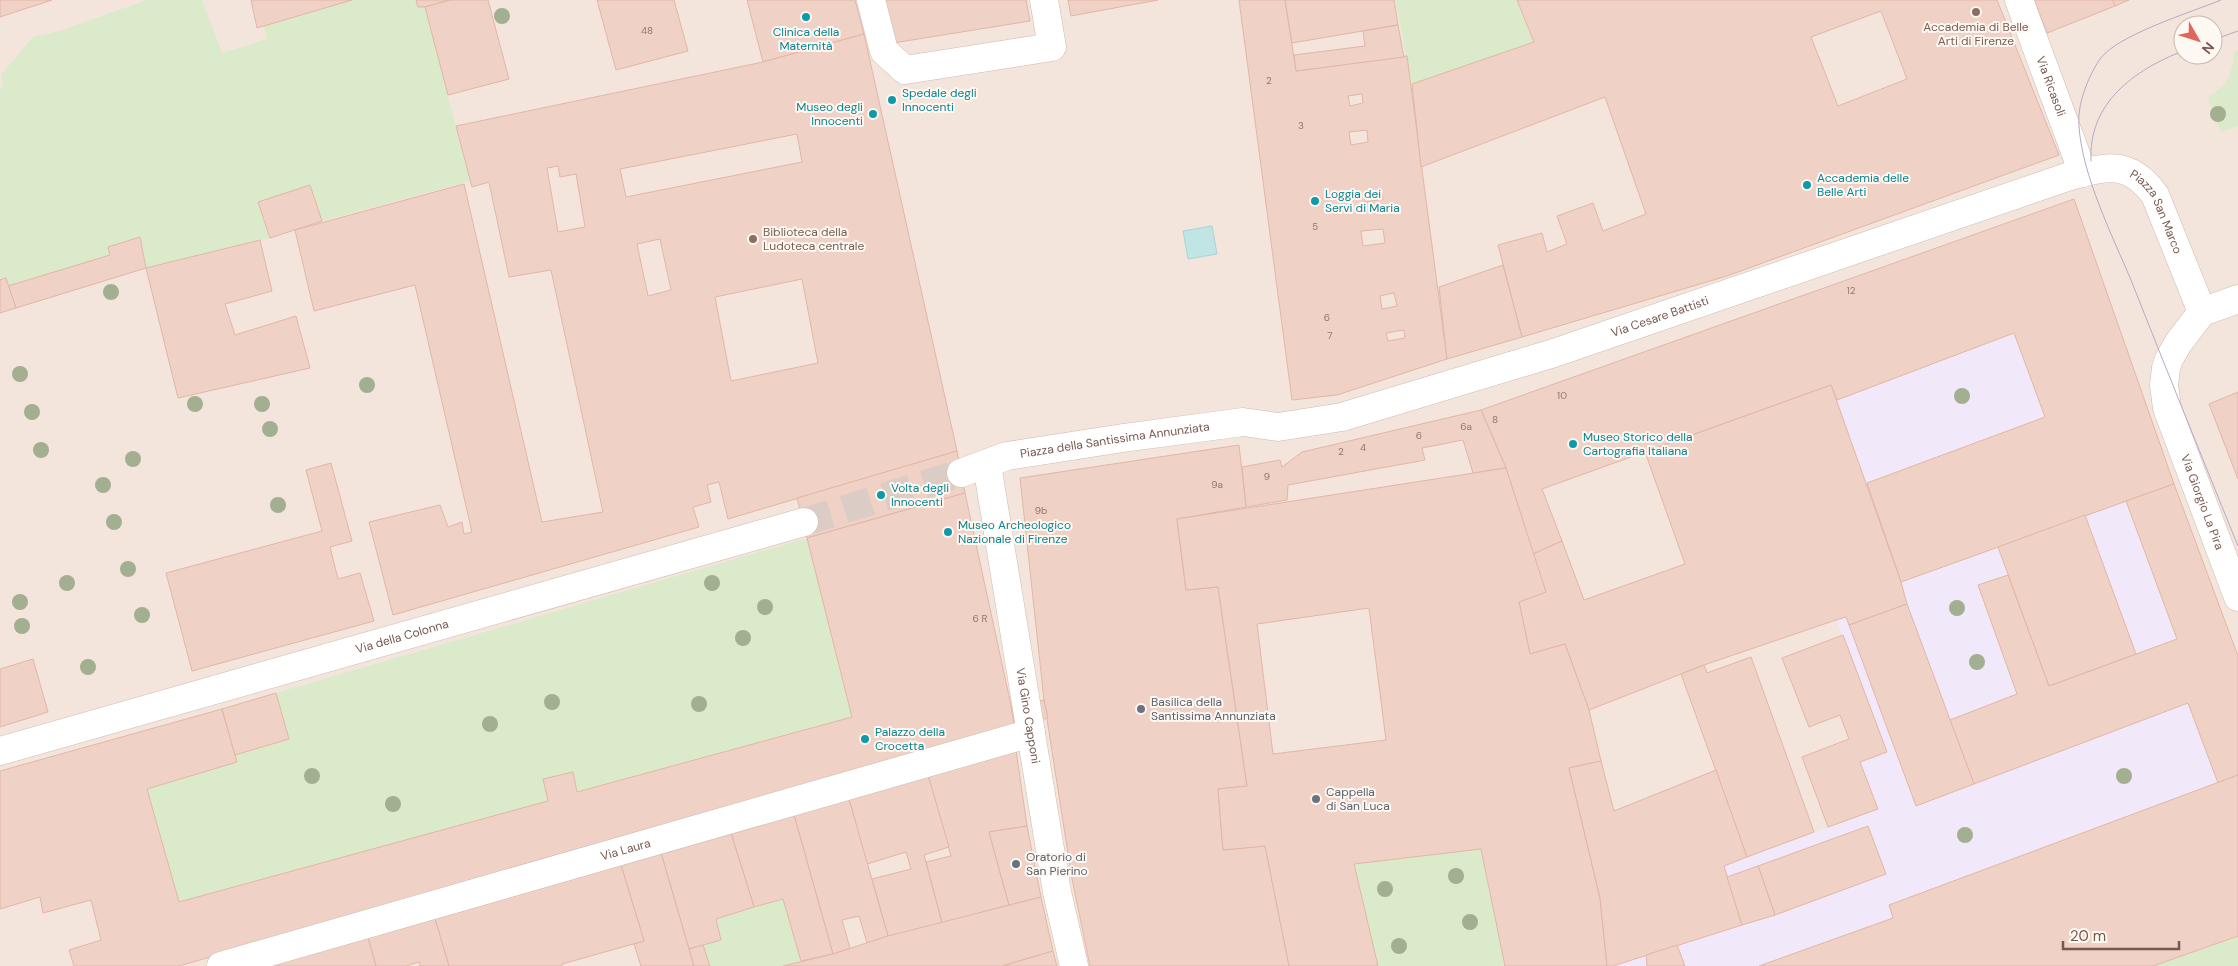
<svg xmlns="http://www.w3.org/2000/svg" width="2238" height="966" font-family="'DM Sans',sans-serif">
  <rect width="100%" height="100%" fill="#fcf4ec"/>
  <path fill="#f3e5db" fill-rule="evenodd" d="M0 0H2238V966H0ZM2183 25H2213V55H2183Z"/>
  <path fill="#f1e8f9" d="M2074 199 2174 484 2238 656V936L2153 966H1613L1741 925 1724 866 1878 809 1860 762 1887 752 1836 620 1846 617 1850 625 1907 604 1837 400 1856 393 1819 289Z"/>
  <g fill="#dbeaca">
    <path d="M147 0H202L222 53 267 39 264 26 352 0H416L418 7H425L470 181 322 221 310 185 270 238 146 268 140 237 108 247 110 255 8 286 6 278 0 280V89L3 85 1 75 33 37 59 31Z"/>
    <path d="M1395 0H1517L1534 42 1412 84Z"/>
    <path d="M2238 51V126L2221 132 2208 98C2228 83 2232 77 2234 52Z"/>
    <path d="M807 538 852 717 577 792 573 772 548 801 179 902 147 789 237 762 235 755 289 739 276 693Z"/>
    <path d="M1481 849 1505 966H1378L1354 864Z"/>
    <path d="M783 899 801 961 783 966H710L703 945 720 940 716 919Z"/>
    <path d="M2238 936V966H2152Z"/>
  </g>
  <path fill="#c1e4e5" stroke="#a7d5d7" d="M1212 226 1217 254 1188 259 1183 231Z"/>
  <g fill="#f0d1c5" stroke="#e2b6a6" fill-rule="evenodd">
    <path d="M0 0H52L0 17Z"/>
    <path d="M251 0H352L257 28Z"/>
    <path d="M416 0H450L425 7H418Z"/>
    <path d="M450 0H488L509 79 448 95 425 7Z"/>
    <path d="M597 0H674L688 51 616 70Z"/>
    <path d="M747 0H855L864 34 763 62Z"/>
    <path d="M882 0H1026L1030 21 893 43Z"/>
    <path d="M1068 0H1158L1071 16Z"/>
    <path d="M1239 0H1285L1296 71 1407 56 1447 359 1337 395 1292 400ZM1362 94 1363 103 1350 106 1348 96ZM1367 130 1368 142 1351 145 1349 132ZM1381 190 1383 199 1365 202 1364 193ZM1383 229 1385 243 1363 246 1361 231ZM1394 293 1397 306 1382 309 1380 296ZM1404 330 1405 338 1388 341 1386 333Z"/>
    <path d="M1285 0H1394L1398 25 1292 43Z"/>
    <path d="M1517 0H1997L2059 155 1727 276 1522 337 1498 245 1542 233 1547 252 1567 244 1557 216 1593 203 1603 231 1646 214 1605 97 1421 167 1412 84 1534 42ZM1881 11 1907 79 1838 106 1811 37Z"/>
    <path d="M2034 0H2113L2115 6 2047 33Z"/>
    <path d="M2113 0H2129L2115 6Z"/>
    <path d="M1398 25 1404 57 1296 71 1294 55 1365 46 1363 31Z"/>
    <path d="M864 34 957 451 728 519 719 482 707 485 711 502 693 507 699 527 393 615 369 522 440 505 448 527 462 522 464 534 472 532 415 285 314 311 295 230 464 184 542 522 603 512 551 270 509 277 489 182 472 187 456 126 763 62ZM797 134 802 162 626 197 620 169ZM558 166 560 177 576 174 585 227 558 232 547 168ZM660 239 671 290 648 296 637 244ZM802 279 818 363 731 381 715 297Z"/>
    <path d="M310 185 322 221 270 238 258 202Z"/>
    <path d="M2074 199 2174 484 1901 582 1867 483 2045 417 2014 333 1837 400 1831 385 1542 489 1562 541 1533 554 1506 468 1481 410Z"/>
    <path d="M140 237 146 268 16 308 8 286 110 255 108 247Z"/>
    <path d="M260 240 272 291 225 304 235 335 296 316 310 368 178 398 146 268Z"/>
    <path d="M1503 265 1522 337 1447 359 1439 287Z"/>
    <path d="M6 278 16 308 0 313V280Z"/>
    <path d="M1831 385 1901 582 1907 604 1849 625 1846 617 1836 620 1704 665 1589 710 1565 644 1530 654 1519 602 1546 592 1533 554 1562 541 1584 600 1685 564 1645 452Z"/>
    <path d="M2238 392V479L2209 404Z"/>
    <path d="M1481 410 1506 468 1473 473 1463 440 1422 448 1425 460 1288 485 1287 500 1246 507 1242 467 1280 460 1282 467 1302 452Z"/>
    <path d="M1239 445 1246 507 1177 519 1186 590 1218 587 1247 786 1218 789 1223 850 1265 846 1289 966H1090L1072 879 1044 700 1020 478Z"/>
    <path d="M957 451 965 493 807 538 797 498Z"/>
    <path d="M331 463 352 541 330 547 338 579 360 573 374 621 192 671 166 573 322 531 306 470Z"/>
    <path d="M1506 468 1546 592 1519 602 1530 654 1565 644 1589 710 1601 761 1569 768 1600 898 1607 966H1505L1481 849 1354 864 1378 966H1289L1265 846 1223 850 1218 789 1247 786 1218 587 1186 590 1177 519ZM1369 608 1386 740 1273 754 1257 624Z"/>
    <path d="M2174 484 2238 656V775L2218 783 2188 703 1974 784 1950 720 2017 694 1978 585 2008 575 2049 686 2177 639 2126 501Z"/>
    <path d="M965 493 1015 724 179 966H74L69 950 101 940 91 900 43 913 40 897 0 909V771L222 709 237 762 147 789 179 902 548 801 543 779 573 772 577 792 852 717 807 538Z"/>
    <path d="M2085 515 2136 654 2049 686 1998 547Z"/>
    <path d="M1907 604 1974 784 1916 806 1849 625Z"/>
    <path d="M1843 635 1887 752 1860 762 1878 809 1828 827 1802 757 1849 739 1840 715 1809 727 1782 658Z"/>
    <path d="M1751 657 1814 832 1747 857 1681 674 1704 665 1707 673Z"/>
    <path d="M33 659 48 712 0 727V669Z"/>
    <path d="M276 693 289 739 235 755 222 709Z"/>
    <path d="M1044 700 1048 718 1014 725 1011 706Z"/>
    <path d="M1016 750 1027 826 989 832 1009 905 942 923 926 862 951 856 928 775Z"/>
    <path d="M1601 761 1614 811 1716 770 1747 857 1724 866 1742 925 1613 966H1607L1600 898 1569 768Z"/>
    <path d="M928 775 949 847 924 855 942 923 888 936 872 879 911 869 906 852 867 864 849 799Z"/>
    <path d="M2238 775V936L2153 966H1759L1893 918 1889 905Z"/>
    <path d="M849 799 888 936 867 943 859 916 842 920 850 948 833 954 794 815Z"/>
    <path d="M794 815 833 954 801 961 783 899 754 907 731 833Z"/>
    <path d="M1027 826 1041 897 1009 905 989 832Z"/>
    <path d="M1868 826 1886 874 1775 915 1758 866Z"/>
    <path d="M731 833 754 907 716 919 721 940 689 949 661 853Z"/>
    <path d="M661 853 694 966H641L634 944 644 941 621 865Z"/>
    <path d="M621 865 644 941 562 964V966H449L435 919Z"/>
    <path d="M1758 866 1775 915 1742 925 1727 877Z"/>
    <path d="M1041 897 1053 951 1002 966H783L833 954 888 936Z"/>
    <path d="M435 919 449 966H420L419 962 406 966H376L368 938Z"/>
    <path d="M368 938 376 966H268Z"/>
    <path d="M703 945 710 966H694L689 949Z"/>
    <path d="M1677 945 1685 966H1647L1646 955Z"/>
    <path d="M1053 951 1057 966H1002Z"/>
  </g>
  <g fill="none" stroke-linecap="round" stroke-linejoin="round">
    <path stroke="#dbcdc5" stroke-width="28" stroke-dasharray="28 14" stroke-linecap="butt" d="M804 522 961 473"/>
    <defs>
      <g id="street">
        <path d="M871 0 884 51 905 70 1052 47 1044 0"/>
        <path id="s1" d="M2019 0 2083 173"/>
        <path id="s2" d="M2238 299 2202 312 2179 342 2169 359 2166 368 2164 385 2167 408 2238 597"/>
        <path id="s3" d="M987 465 1057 892 1074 966"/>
        <path id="s4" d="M961 473 1007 456 1123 438 1243 422 1278 427 1342 417 1554 353 2070 176C2108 166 2129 160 2155 195L2202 312"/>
        <path id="s5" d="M0 751 804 522"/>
        <path id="s6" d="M221 966 1031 733"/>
      </g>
    </defs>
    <use href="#street" stroke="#cebbb1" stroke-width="29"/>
    <use href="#street" stroke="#fff" stroke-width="28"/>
    <g stroke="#b6a9c7" stroke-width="1">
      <path d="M2221 0C2192 12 2117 35 2100 59 2088 77 2077 104 2079 126 2082 175 2112 235 2131 280 2166 369 2202 457 2238 546"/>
      <path d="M2213 40 2238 31"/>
      <path d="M2091 161C2088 103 2134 70 2183 51"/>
    </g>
  </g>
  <g fill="#a2af90">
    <circle cx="502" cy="16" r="8"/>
    <circle cx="2218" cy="114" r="8"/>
    <circle cx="111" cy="292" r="8"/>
    <circle cx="20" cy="374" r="8"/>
    <circle cx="367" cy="385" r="8"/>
    <circle cx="1962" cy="396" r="8"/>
    <circle cx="195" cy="404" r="8"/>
    <circle cx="262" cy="404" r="8"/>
    <circle cx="32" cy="412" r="8"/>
    <circle cx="270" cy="429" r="8"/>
    <circle cx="41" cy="450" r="8"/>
    <circle cx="133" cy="459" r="8"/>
    <circle cx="103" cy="485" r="8"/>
    <circle cx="278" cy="505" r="8"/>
    <circle cx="114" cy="522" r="8"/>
    <circle cx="128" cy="569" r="8"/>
    <circle cx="67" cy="583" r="8"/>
    <circle cx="712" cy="583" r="8"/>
    <circle cx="20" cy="602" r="8"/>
    <circle cx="765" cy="607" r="8"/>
    <circle cx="1957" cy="608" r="8"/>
    <circle cx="142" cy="615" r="8"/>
    <circle cx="22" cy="626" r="8"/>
    <circle cx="743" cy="638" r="8"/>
    <circle cx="1977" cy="662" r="8"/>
    <circle cx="88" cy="667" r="8"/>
    <circle cx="552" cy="702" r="8"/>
    <circle cx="699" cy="704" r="8"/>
    <circle cx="490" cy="724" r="8"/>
    <circle cx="312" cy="776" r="8"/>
    <circle cx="2124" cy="776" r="8"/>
    <circle cx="393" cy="804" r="8"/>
    <circle cx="1965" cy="835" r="8"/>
    <circle cx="1456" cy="876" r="8"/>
    <circle cx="1385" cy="889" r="8"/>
    <circle cx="1470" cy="922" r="8"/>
    <circle cx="1399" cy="946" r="8"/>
  </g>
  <g fill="#8d6e63" stroke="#fef8f3" stroke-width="2">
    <circle cx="1976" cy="12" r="5"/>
    <circle cx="753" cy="239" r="5"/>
  </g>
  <g fill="#0f9aa8" stroke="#fef8f3" stroke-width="2">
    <circle cx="806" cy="17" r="5"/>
    <circle cx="892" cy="100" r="5"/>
    <circle cx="873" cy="114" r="5"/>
    <circle cx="1807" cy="185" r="5"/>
    <circle cx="1315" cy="201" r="5"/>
    <circle cx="1573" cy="444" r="5"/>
    <circle cx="881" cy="495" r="5"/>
    <circle cx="948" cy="532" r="5"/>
    <circle cx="865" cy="739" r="5"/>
  </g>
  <g fill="#6b7280" stroke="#fef8f3" stroke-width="2">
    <circle cx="1141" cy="709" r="5"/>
    <circle cx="1316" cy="799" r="5"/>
    <circle cx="1016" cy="864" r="5"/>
  </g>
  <g text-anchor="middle" stroke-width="4" stroke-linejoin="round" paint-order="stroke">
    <g font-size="10" fill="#95776c">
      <text x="647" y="34">48</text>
      <text x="1269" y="84">2</text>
      <text x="1301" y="129">3</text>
      <text x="1315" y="230">5</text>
      <text x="1851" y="294">12</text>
      <text x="1327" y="321">6</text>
      <text x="1330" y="339">7</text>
      <text x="1562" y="399">10</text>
      <text x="1495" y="423">8</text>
      <text x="1466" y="430">6a</text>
      <text x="1419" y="439">6</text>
      <text x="1363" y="451">4</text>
      <text x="1341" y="455">2</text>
      <text x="1267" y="480">9</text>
      <text x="1217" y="488">9a</text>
      <text x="1041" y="514">9b</text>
      <text x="980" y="622">6 R</text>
    </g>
    <g font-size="12" fill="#785e54" stroke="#fef8f3">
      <text x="1976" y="31">Accademia di Belle<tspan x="1976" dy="14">Arti di Firenze</tspan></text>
      <text x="763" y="236" text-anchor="start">Biblioteca della<tspan x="763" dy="14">Ludoteca centrale</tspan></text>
    </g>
    <g font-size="12" fill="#0d838f" stroke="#fef8f3" text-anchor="start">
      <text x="806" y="36" text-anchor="middle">Clinica della<tspan x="806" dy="14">Maternità</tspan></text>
      <text x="902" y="97">Spedale degli<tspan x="902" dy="14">Innocenti</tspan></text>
      <text x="863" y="111" text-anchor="end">Museo degli<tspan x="863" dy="14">Innocenti</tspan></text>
      <text x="1817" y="182">Accademia delle<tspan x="1817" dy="14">Belle Arti</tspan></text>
      <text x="1325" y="198">Loggia dei<tspan x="1325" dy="14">Servi di Maria</tspan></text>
      <text x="1583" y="441">Museo Storico della<tspan x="1583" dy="14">Cartografia Italiana</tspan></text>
      <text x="891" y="492">Volta degli<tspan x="891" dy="14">Innocenti</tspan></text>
      <text x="958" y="529">Museo Archeologico<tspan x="958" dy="14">Nazionale di Firenze</tspan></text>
      <text x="875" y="736">Palazzo della<tspan x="875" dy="14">Crocetta</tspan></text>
    </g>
    <g font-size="12" fill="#77594f" stroke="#fef8f3">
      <text dy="4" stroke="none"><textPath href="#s1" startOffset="92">Via Ricasoli</textPath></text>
      <text dy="4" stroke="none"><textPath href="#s4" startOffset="1265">Piazza San Marco</textPath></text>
      <text dy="4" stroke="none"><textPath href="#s4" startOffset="721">Via Cesare Battisti</textPath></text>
      <text dy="4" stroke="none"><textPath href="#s4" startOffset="158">Piazza della Santissima Annunziata</textPath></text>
      <text dy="4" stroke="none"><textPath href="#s2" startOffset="246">Via Giorgio La Pira</textPath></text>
      <text dy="4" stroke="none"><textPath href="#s5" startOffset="418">Via della Colonna</textPath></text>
      <text dy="4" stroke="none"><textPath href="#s3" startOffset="254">Via Gino Capponi</textPath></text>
      <text dy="4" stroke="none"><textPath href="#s6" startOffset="421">Via Laura</textPath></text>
    </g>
    <g font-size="12" fill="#5b616d" stroke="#fef8f3" text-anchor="start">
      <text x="1151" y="706">Basilica della<tspan x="1151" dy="14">Santissima Annunziata</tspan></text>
      <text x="1326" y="796">Cappella<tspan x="1326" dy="14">di San Luca</tspan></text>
      <text x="1026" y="861">Oratorio di<tspan x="1026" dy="14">San Pierino</tspan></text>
    </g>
  </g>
  <g transform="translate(2198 40) rotate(129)"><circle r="24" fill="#fef8f3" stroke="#c8b8b1"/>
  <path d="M0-4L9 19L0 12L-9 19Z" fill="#de6859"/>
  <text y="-8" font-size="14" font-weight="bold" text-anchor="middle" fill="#77594f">N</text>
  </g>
  <path d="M2063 941v8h116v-8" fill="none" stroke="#77594f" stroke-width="2.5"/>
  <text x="2070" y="941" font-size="15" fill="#77594f" stroke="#fef8f3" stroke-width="4" paint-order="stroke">20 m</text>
</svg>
